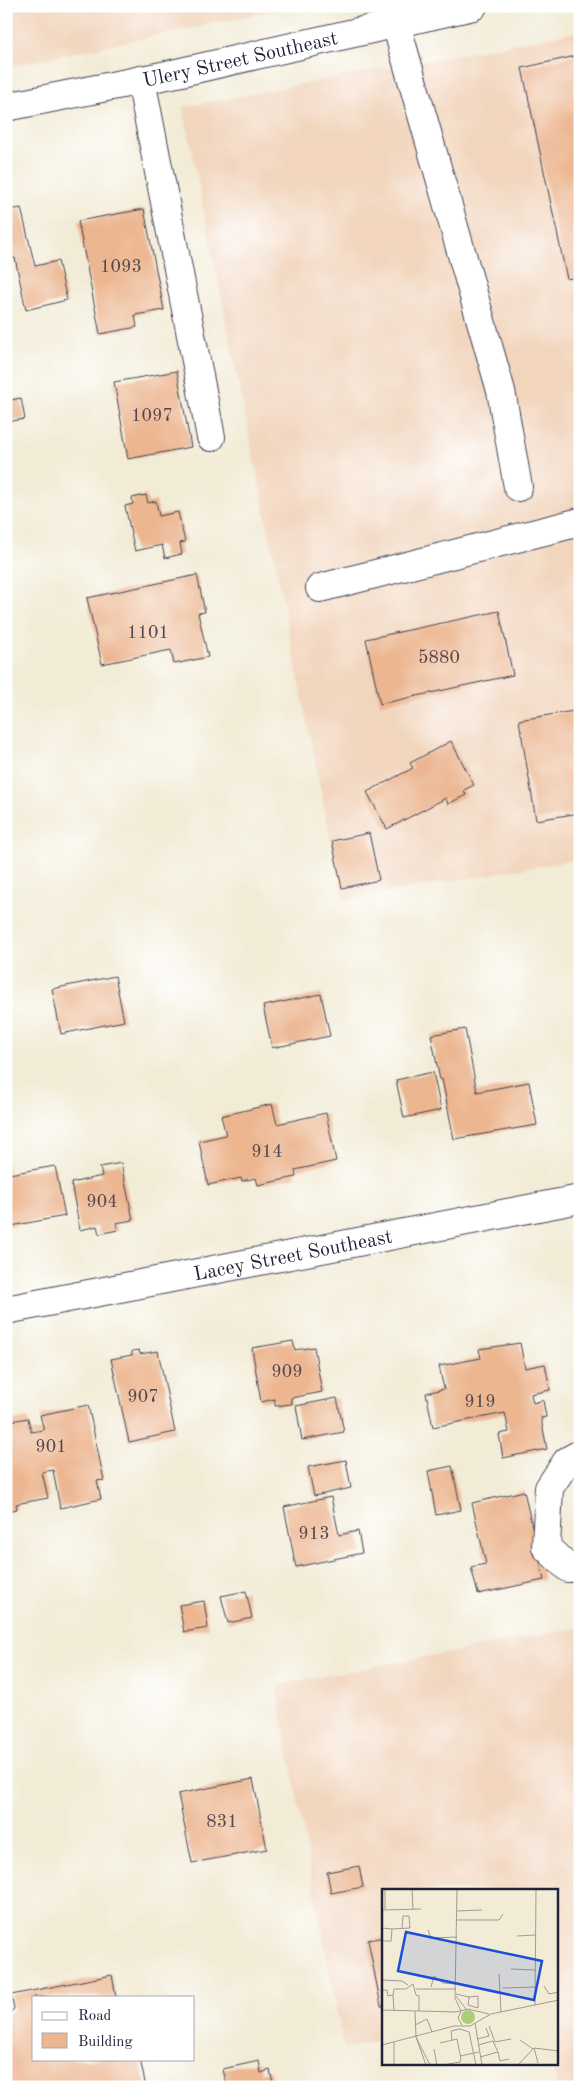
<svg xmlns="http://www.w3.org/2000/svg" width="586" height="2093" font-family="'Old Standard TT',serif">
  <rect width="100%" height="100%" fill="#fff"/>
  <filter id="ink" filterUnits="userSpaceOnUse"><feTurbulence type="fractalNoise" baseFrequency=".02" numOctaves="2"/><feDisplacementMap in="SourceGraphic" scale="10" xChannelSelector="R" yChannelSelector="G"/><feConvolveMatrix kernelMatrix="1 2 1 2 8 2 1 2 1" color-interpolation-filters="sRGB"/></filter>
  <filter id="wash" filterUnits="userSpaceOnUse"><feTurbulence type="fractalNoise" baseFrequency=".0096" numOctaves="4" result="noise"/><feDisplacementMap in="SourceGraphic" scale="20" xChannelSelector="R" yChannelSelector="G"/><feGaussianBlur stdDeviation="1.12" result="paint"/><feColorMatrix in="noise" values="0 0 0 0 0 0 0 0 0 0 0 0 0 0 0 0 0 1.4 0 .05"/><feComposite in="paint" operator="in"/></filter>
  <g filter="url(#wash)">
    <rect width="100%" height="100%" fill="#f2ebd5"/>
    <g fill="#f2d5bd">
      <path d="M6 6H297L6 67Z"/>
      <path d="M580 31V869L578 859 343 900 183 107Z"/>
      <path d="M580 1628V2087H557L552 2064H557V1890H384L383 2040 344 2048 276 1685Z"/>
    </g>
    <g id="blocks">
      <g fill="#ecb690">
        <path d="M580 55V276L567 279 522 68Z"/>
        <path d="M6 200 9 210 21 208 35 266 58 261 67 300 26 310 15 258 6 260Z"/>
        <path d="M144 209 164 310 135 315 137 327 100 334 78 221Z"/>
        <path d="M177 371 191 447 128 459 114 382Z"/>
        <path d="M21 398 25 419 6 422V401Z"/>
        <path d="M146 495 148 503 156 501 159 516 178 512 185 542 180 543 182 554 165 558 162 545 135 551 125 506 133 504 132 498Z"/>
        <path d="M197 575 205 612 198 613 208 657 174 664 171 650 102 664 87 598Z"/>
        <path d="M499 611 513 675 380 704 366 639Z"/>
        <path d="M580 710V813L536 820 519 720Z"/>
        <path d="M451 741 474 785 464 790 466 795 448 804 446 798 387 829 367 792 413 768 410 763Z"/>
        <path d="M369 833 379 880 342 888 332 841Z"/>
        <path d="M115 976 124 1021 61 1034 52 989Z"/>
        <path d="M321 994 330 1036 272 1048 263 1006Z"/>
        <path d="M465 1029 477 1092 529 1082 537 1125 454 1139 442 1079 440 1080 431 1035Z"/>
        <path d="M433 1072 441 1110 404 1118 396 1080Z"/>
        <path d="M272 1104 277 1124 326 1113 336 1161 295 1170 296 1177 258 1185 256 1178 242 1181 241 1178 208 1185 199 1141 226 1135 221 1116Z"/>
        <path d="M7 1163 9 1174 55 1166 65 1216 6 1227Z"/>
        <path d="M121 1163 133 1220 116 1223 118 1230 99 1234 97 1226 80 1230 71 1183 102 1176 100 1167Z"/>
        <path d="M293 1341 295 1350 314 1347 322 1392 291 1398 292 1404 275 1406V1399L261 1402 252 1348Z"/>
        <path d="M520 1343 525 1368 545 1364 550 1390 531 1394 533 1403 543 1400 546 1417 541 1418 547 1449 503 1458 499 1434 509 1432 505 1413 433 1427 426 1393 444 1389 439 1366 481 1358 479 1349Z"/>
        <path d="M139 1350 140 1354 158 1351 175 1432 129 1442 111 1359 132 1355V1351Z"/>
        <path d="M337 1398 344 1432 302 1440 296 1406Z"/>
        <path d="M88 1405 104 1480 97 1481 101 1499 60 1508 53 1470 42 1472 48 1498 16 1504 17 1509 6 1511V1479H10L6 1461V1422L28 1418 31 1432 44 1430 40 1415Z"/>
        <path d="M346 1460 351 1488 314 1496 308 1467Z"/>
        <path d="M452 1466 461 1510 436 1515 428 1471Z"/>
        <path d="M524 1491 544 1580 478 1594 471 1567 486 1564 472 1503Z"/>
        <path d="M331 1497 339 1535 358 1531 362 1553 296 1567 284 1507Z"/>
        <path d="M246 1591 252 1618 228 1623 221 1596Z"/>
        <path d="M204 1601 208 1628 184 1632 179 1605Z"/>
        <path d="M253 1779 267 1849 192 1863 178 1794Z"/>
        <path d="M359 1866 363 1887 331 1893 327 1872Z"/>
        <path d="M384 1937V2006H381L368 1940Z"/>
        <path d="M112 1975 116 1997H34V2059H140L146 2087H6V2016L14 2009 11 1995Z"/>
        <path d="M259 2061 261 2073 270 2070 274 2087H227L223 2069Z"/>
      </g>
    </g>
  </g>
  <g filter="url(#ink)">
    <use href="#blocks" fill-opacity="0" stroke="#414052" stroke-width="1"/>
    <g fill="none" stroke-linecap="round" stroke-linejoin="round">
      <defs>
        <g id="minor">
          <path d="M396 24 501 391 518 487"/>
          <path d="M141 80 211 437"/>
          <path id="s1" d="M6 107 177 73 473 6"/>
          <path d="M320 588 580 522"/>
          <path id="s2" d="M6 1310 580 1199"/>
          <path d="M580 1454 567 1461 549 1488 546 1547 568 1568 580 1567"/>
        </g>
      </defs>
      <use href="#minor" stroke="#414052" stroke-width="30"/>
      <use href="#minor" stroke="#fff" stroke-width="28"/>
    </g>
  </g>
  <g text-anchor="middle" stroke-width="4" stroke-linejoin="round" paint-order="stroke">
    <g font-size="18" fill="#544750">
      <text x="121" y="272">1093</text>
      <text x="152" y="421">1097</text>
      <text x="148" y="638">1101</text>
      <text x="439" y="663">5880</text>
      <text x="267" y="1157">914</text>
      <text x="102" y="1207">904</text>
      <text x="287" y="1377">909</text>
      <text x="143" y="1402">907</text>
      <text x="480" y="1407">919</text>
      <text x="51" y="1452">901</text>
      <text x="314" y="1539">913</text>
      <text x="222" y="1827">831</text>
    </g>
    <g font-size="20" fill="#22223b" stroke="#fff">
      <text dy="7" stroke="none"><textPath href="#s1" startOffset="239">Ulery Street Southeast</textPath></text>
      <text dy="7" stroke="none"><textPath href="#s2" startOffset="292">Lacey Street Southeast</textPath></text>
    </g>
  </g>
  <g transform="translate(382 1889)">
    <rect width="176" height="176" fill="#f2ebd5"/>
    <path d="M79 128a7 7 0 1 1 14 0a7 7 0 1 1-14 0Z" fill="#aacf79"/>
    <path fill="none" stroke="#9f9b97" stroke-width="1" d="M30 0 31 20M75 0 73 109 79 122M3 20V0M0 21 39 20M75 22 100 21M75 31H117L121 25M0 39 10 40 28 39 27 27H21L20 39M46 41 49 49 75 48M135 47 153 46M0 52H9L10 40M129 80 153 81M117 85 119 123M0 91 20 92 26 96M162 97 167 105 177 103M49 98 52 87 61 94 74 95M121 99 153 98M34 100H74M0 101H5L6 107 11 106 12 100H24L31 95 34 106 37 107V122M74 105 87 108 86 116 96 119V107L87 108M11 106 12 122M74 107 84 120M153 116 154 0M0 121 74 123 86 120 107 125M33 122 34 148M79 122 76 129 80 136M93 134 100 176M33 136 45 130 50 143M107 137 113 153 129 150M95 150 107 147 104 139M70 151 69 142 78 140 87 143 94 176M138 151 151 160M12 153V176M58 154 75 150 79 170 78 173 61 176M0 156 72 137H88L109 125 177 111M96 156 111 152 116 163 98 168M152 159 156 174M52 160 55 176M116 163 118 172 127 170M78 167 97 163M44 176 34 148 48 176M136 176 152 159 177 162"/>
    <path fill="#1d4ed8" fill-opacity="0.15" stroke="#1d4ed8" stroke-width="2.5" d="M24 43 160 72 152 111 16 82Z"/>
    <rect width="176" height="176" fill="none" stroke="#22223b" stroke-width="2.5"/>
  </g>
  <rect width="586" height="2093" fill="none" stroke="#fff" stroke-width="25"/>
  <rect x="32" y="1996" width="162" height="65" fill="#ffffff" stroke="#a7a7b1"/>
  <rect x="42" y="2012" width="25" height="8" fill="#ffffff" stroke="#a7a7b1"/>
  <text x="78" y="2020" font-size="15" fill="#22223b">Road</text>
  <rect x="42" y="2033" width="25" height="15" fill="#ecb690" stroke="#a7a7b1"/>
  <text x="78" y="2046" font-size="15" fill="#22223b">Building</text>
</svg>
